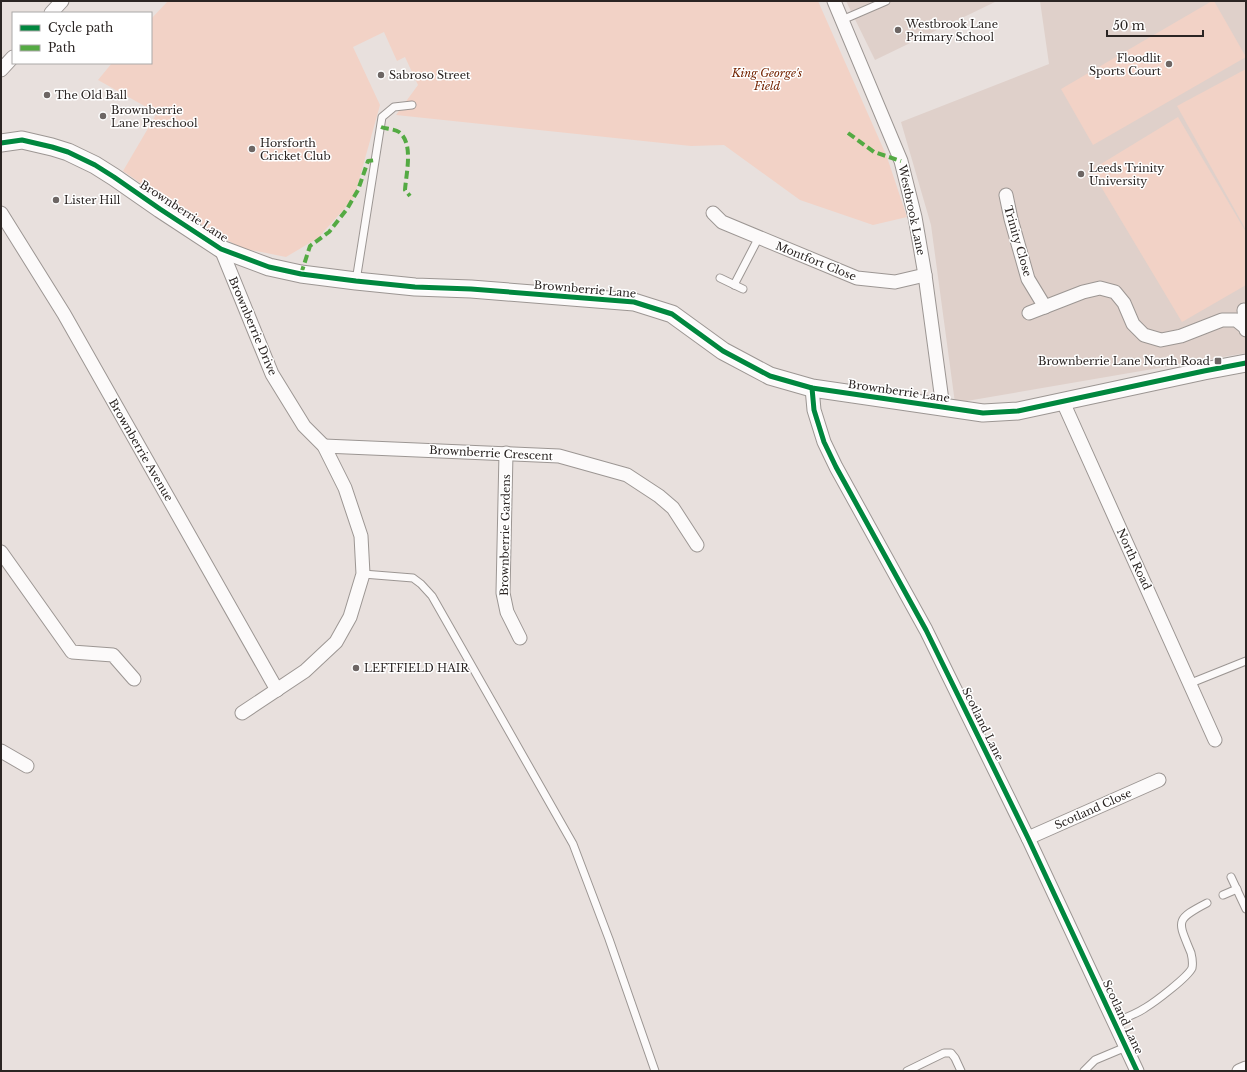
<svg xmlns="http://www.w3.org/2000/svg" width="1247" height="1072" font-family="'Libre Baskerville',serif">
  <rect width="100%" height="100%" fill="#e8e0dd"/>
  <g fill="#dfd0ca">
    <path d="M846 1H997L875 60Z"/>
    <path d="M1040 1H1246V353L955 403 931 225 901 122 1049 64Z"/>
  </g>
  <g fill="#f2d2c6">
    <path d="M168 1H818L887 157 907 217 873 225 800 200 724 145 691 146 396 115 418 85 405 57 397 61 384 32 353 47 380 105 354 198 318 238 286 257 241 248 203 226 123 171 157 113 98 80 112 63H151V19Z"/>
    <path d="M1212 1H1214L1246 57 1093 145 1061 89Z"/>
    <path d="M1246 69V230L1177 106Z"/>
    <path d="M1178 117 1246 232V285L1182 322 1091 170Z"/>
  </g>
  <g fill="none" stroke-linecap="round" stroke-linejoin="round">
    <defs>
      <g id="service">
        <path d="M842 20 886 1"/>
        <path d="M720 278 743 289"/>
        <path d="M356 281 382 117 394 107 412 105"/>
        <path d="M734 285 759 237"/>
        <path d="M363 574 413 578 421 584 432 596 573 844 609 939 655 1071"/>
        <path d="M1191 683 1246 661"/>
        <path d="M1231 877 1246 909"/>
        <path d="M1223 895 1237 889"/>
        <path d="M1115 1022C1125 1018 1136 1014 1145 1008 1155 1002 1188 977 1192 968 1193 963 1192 957 1191 953 1178 921 1174 920 1207 903"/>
        <path d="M907 1071 944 1053H951L955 1058 961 1071"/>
        <path d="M1084 1071 1095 1060 1126 1047"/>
      </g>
      <g id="minor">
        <path d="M834 1 901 161 915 217 925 275 943 408"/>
        <path d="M51 13 62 1"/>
        <path d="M1 70 13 57"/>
        <path d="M1006 195 1011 219 1028 279 1045 307"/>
        <path d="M1 213 64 314 277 690"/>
        <path d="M713 213 722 222 857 278 895 282 925 275"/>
        <path d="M221 249 272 374 304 426 324 446 345 488 361 536 363 574 350 617 336 642 305 671 242 713"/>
        <path d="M1244 310 1246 330"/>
        <path d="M1029 313 1083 292 1100 288 1115 292 1124 303 1133 324 1144 335 1161 340 1181 336 1222 320H1236L1246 328"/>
        <path d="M812 388 814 410 824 442 836 467 926 630 1028 838 1137 1071"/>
        <path d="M1063 402 1215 740"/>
        <path d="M324 446 559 456 627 475 659 496 673 508 697 545"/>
        <path d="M506 453 503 593 507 612 520 638"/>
        <path d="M1 552 72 652 113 655 134 679"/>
        <path d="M1 751 27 766"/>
        <path d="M1028 838 1159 780"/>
        <path d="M1239 1071 1246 1068"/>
      </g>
      <path id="tertiary" d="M1 143 22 140 52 147 68 152 95 165 114 177 160 209 221 249 269 267 301 274 356 281 415 287 471 289 634 302 672 314 723 351 770 376 812 388 983 413 1018 411 1204 371 1246 363"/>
    </defs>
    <use href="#service" stroke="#9c9693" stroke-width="9"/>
    <use href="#minor" stroke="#9c9693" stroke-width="15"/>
    <use href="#tertiary" stroke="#9c9693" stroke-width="19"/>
    <use href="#service" stroke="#fcfafa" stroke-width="7"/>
    <use href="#minor" stroke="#fcfafa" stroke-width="13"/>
    <use href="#tertiary" stroke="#fcfafa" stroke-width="17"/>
    <g stroke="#54aa43" stroke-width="4" stroke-dasharray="8 4" stroke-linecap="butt">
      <path d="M381 127C386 129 395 129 399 132 414 143 406 174 405 190L410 196"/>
      <path d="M848 133 874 152 901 161"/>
      <path d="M301 274 310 246 329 232 347 209 358 190 368 161 376 160"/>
    </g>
    <defs>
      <g id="cycleway">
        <path d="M1 143 22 140 52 147 68 152 95 165 114 177 160 209 221 249 269 267 301 274 356 281 415 287 471 289 634 302 672 314 723 351 770 376 812 388 983 413 1018 411 1204 371 1246 363"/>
        <path d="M812 388 814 410 824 442 836 467 926 630 1028 838 1137 1071"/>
      </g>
    </defs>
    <use href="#cycleway" stroke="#fff" stroke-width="8"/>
    <use href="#cycleway" stroke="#00873e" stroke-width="5"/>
  </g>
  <g fill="#6d6664" stroke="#fff" stroke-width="1.5">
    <circle cx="898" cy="30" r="4"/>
    <circle cx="1169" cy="64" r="4"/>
    <circle cx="381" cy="75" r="4"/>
    <circle cx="47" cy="95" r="4"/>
    <circle cx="103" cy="116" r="4"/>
    <circle cx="252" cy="149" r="4"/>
    <circle cx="1081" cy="174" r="4"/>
    <circle cx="56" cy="200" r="4"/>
    <rect x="1214" y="357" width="8" height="8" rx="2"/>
    <circle cx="356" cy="668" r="4"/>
  </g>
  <g text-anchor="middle" stroke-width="3" stroke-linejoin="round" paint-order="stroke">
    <g font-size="11" fill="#2b2523" stroke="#fff" text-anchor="start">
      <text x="906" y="28">Westbrook Lane<tspan x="906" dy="13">Primary School</tspan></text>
      <text x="1161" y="62" text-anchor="end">Floodlit<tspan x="1161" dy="13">Sports Court</tspan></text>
      <text x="389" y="79">Sabroso Street</text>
      <text x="55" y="99">The Old Ball</text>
      <text x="111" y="114">Brownberrie<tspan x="111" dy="13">Lane Preschool</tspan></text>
      <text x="260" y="147">Horsforth<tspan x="260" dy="13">Cricket Club</tspan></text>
      <text x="1089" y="172">Leeds Trinity<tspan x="1089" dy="13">University</tspan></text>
      <text x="64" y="204">Lister Hill</text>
      <text x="1210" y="365" text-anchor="end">Brownberrie Lane North Road</text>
      <text x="364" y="672">LEFTFIELD HAIR</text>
    </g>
    <g font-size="11" font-style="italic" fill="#732301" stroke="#fff">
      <text x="767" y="77">King George's<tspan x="767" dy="13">Field</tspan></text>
    </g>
    <g font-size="11" fill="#2b2523" stroke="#fff">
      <text transform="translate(912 210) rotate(78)" y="4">Westbrook Lane</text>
      <text transform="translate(184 211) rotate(33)" y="4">Brownberrie Lane</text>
      <text transform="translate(1018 241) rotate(74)" y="4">Trinity Close</text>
      <text transform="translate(816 261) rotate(22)" y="4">Montfort Close</text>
      <text transform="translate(585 289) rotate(5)" y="4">Brownberrie Lane</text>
      <text transform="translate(253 326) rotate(67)" y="4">Brownberrie Drive</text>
      <text transform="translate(899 391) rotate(8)" y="4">Brownberrie Lane</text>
      <text transform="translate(141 450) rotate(60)" y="4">Brownberrie Avenue</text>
      <text transform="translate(491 453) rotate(3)" y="4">Brownberrie Crescent</text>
      <text transform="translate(505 535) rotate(-89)" y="4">Brownberrie Gardens</text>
      <text transform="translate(1134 559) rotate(65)" y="4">North Road</text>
      <text transform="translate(983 724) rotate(64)" y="4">Scotland Lane</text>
      <text transform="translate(1093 809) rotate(-24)" y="4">Scotland Close</text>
      <text transform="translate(1123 1017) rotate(65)" y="4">Scotland Lane</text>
    </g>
  </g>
  <rect width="1247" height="1072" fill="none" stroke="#2b2523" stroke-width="4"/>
  <rect x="12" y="12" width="140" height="52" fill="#ffffff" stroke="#aaa8a7"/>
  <rect x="20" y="25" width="20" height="6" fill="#00873e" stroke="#aaa8a7"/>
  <text x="48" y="32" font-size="12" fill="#2b2523">Cycle path</text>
  <rect x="20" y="45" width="20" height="6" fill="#54aa43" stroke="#aaa8a7"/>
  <text x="48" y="52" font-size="12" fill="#2b2523">Path</text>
  <path d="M1107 30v6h96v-6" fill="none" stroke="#2b2523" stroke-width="2"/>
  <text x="1113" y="30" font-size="12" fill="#2b2523" stroke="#ffffff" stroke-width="3" paint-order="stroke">50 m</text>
</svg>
